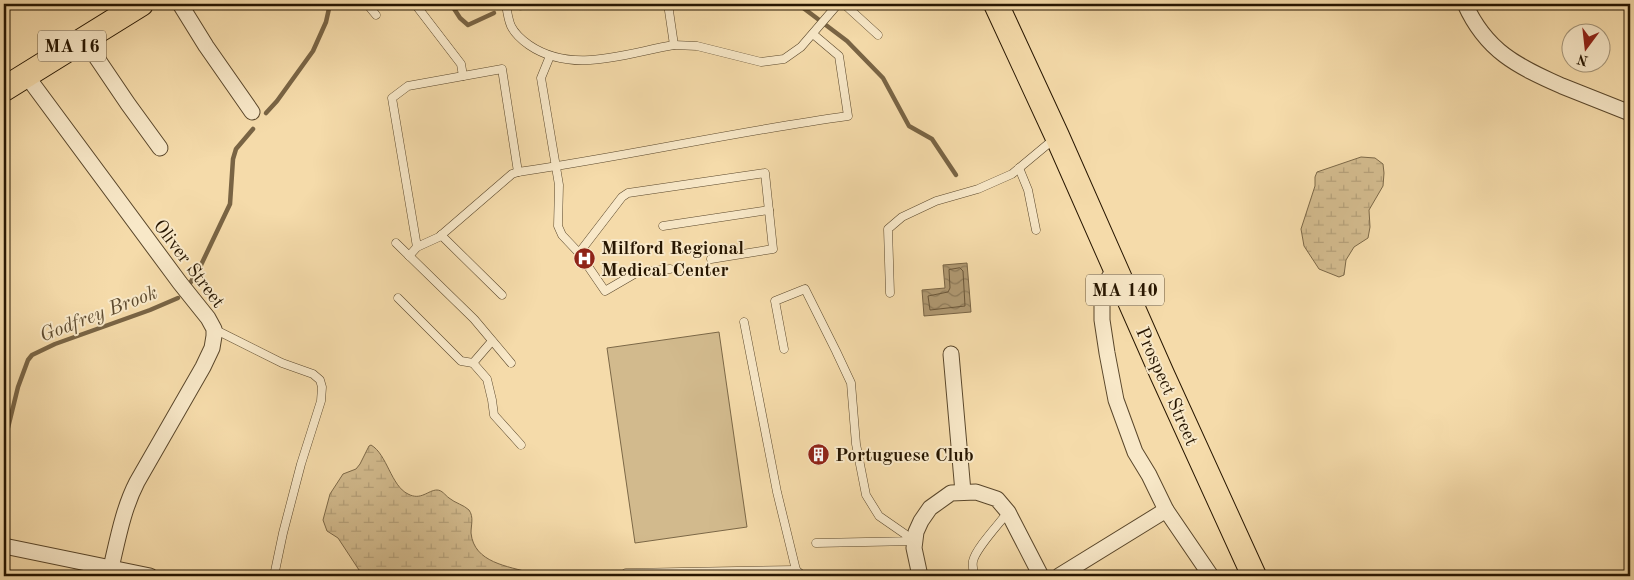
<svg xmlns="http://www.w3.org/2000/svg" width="1634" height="580" font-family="'Old Standard TT',serif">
  <defs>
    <pattern id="wetland-marsh" width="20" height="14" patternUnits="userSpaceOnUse" patternTransform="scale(1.25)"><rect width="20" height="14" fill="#d2ba8d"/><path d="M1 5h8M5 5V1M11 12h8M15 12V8" fill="none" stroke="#b49f78"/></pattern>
    <pattern id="water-waves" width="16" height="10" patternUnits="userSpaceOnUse" patternTransform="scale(1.25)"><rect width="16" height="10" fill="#af9871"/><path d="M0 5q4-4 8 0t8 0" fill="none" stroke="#8e7b5a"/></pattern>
  </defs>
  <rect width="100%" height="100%" fill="#f5dbaa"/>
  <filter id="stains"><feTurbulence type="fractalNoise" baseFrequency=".004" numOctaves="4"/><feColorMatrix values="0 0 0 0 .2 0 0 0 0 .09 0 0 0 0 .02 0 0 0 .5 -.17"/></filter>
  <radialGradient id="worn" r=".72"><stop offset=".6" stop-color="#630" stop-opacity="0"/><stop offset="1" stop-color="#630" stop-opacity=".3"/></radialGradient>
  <path fill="#d2ba8d" stroke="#7c6847" d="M719 332 747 527 635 543 607 348Z"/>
  <g fill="url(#wetland-marsh)" stroke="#7c6847">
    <path d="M1361 157 1375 158 1383 164 1384 173 1383 186 1369 210 1370 227 1368 238 1354 247 1346 260 1344 275 1339 277 1319 269 1304 246 1301 229 1315 186V177L1317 172Z"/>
    <path d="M371 445C387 454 391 486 408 494 421 501 428 490 437 490 442 490 445 495 449 498 455 503 464 505 469 510 474 517 471 525 471 533 474 563 508 566 531 573L533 576H369L359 570 338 538 327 531 323 520 330 494 343 474 356 469 360 464 369 446Z"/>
  </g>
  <path fill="url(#water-waves)" stroke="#796444" d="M967 263 971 312 924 316 922 290 945 288 943 265Z"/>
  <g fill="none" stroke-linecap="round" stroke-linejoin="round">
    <path stroke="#6b5739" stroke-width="1" d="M960 268 963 271 965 306 930 310 928 296 948 292 950 288 949 270Z"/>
    <g stroke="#796444" stroke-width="4.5">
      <path d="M451 4 460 18 468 25 494 13"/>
      <path d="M798 4 847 41 883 78 909 126 932 139 956 175"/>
      <path d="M520 8 546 5"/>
      <path d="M266 113 277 101 313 51 326 22 330 4"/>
      <path d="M189 285 201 265 230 204 233 159 236 149 253 129"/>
      <path d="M4 444 18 387 28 360 32 355 55 344 150 310 178 298"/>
    </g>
    <defs>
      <g id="lane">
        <path d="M367 4 376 15"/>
        <path d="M415 4 461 64 463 76"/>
        <path d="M506 4C507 11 508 19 511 26 515 34 522 40 529 45 573 75 626 53 674 45L697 46 761 62 784 59 801 47 838 4"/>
        <path d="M668 4 674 45"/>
        <path d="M844 4 878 35"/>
        <path d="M550 56 541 78 559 185 558 226 562 235 579 253 605 291 636 273 670 269"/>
        <path d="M1019 168 1028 190 1036 230"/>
        <path d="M663 226 769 210"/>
        <path d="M441 235 502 295"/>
        <path d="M396 243 474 319 511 363"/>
        <path d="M417 247 392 98 408 86 502 69 518 172"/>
        <path d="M579 253 622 197 628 193 765 173 773 249 711 259"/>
        <path d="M409 256 417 247 439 237 512 174 518 172C629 156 738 131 848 116L839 56 813 34"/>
        <path d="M890 293 888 229 902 217 936 201 978 189 1012 174 1054 139"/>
        <path d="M398 298 461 361 473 363 492 341"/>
        <path d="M744 322 777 492 796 570"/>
        <path d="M214 329 282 363 313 374 320 380 322 387 321 401 301 464 283 533 274 576"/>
        <path d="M784 349 775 301 805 289 836 351 851 383 856 444 866 495 879 516 915 541 816 543"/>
        <path d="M473 363 487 379 492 400 494 415 521 445"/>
        <path d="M626 576V573L796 570 803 576"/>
        <path d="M975 576C973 571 972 567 973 561 976 548 999 524 1008 512"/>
      </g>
      <g id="street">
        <path d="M180 4 206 46 252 112"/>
        <path d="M1465 4C1486 51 1517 66 1562 86 1585 95 1607 104 1630 113"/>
        <path d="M84 39 128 104 160 148"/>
        <path d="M26 75 180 283 208 318 214 329V336L212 348 203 367 137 482C122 511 117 544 109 576"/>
        <path d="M1115 268 1105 284 1102 298V320L1107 353 1116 400 1135 452 1149 475 1166 510 1211 576"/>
        <path d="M951 354 963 492"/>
        <path d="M4 546 150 576"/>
        <path d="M920 576 914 548 916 532 921 521 930 508 951 493 976 492 997 499 1008 512 1041 576"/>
        <path d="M1059 576 1166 510"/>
      </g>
      <g id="primary">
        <path d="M996 4 1057 136 1162 374 1254 576"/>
        <path d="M4 89 141 4"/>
      </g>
    </defs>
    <use href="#lane" stroke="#5a472b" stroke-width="9"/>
    <use href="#street" stroke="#5a472b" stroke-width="17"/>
    <use href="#primary" stroke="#271601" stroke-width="26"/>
    <use href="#lane" stroke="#f8e8c8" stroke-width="8"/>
    <use href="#street" stroke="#f8e8c8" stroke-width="15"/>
    <use href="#primary" stroke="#f5dbaa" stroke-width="24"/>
  </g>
  <defs>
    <symbol id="hospital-disc" viewBox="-11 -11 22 22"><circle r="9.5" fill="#8f2418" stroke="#f8e8c8"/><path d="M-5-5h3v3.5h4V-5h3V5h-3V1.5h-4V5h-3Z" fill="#fff"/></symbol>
    <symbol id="building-disc" viewBox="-11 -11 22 22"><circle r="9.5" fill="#8f2418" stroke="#f8e8c8"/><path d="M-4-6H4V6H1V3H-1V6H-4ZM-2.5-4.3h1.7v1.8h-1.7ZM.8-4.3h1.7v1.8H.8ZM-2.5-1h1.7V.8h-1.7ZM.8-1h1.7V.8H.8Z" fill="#fff"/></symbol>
  </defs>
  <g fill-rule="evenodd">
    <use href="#hospital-disc" x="572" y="246" width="25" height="25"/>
    <use href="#building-disc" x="806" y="442" width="25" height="25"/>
  </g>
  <g text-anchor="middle" stroke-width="4" stroke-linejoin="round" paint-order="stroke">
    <g fill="#f8e8c8" stroke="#66553d" stroke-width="1">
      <rect x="38" y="30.5" width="68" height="31" rx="4"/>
      <rect x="1086" y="274.5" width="78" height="31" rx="4"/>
    </g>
    <g font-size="18" font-weight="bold" fill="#271601">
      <text x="72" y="52">MA 16</text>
      <text x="1125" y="296">MA 140</text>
    </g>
    <g font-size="19" font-weight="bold" fill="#271601" stroke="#f8e8c8" text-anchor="start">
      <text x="601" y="254">Milford Regional<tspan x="601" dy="22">Medical Center</tspan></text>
      <text x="835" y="461">Portuguese Club</text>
    </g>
    <g font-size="19" fill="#271601" stroke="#f8e8c8">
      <text transform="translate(190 263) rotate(53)" y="7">Oliver Street</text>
      <text transform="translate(1168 386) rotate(66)" y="7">Prospect Street</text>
    </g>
    <g font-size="20" font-style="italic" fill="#5d4a2e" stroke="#f8e8c8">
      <text transform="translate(98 313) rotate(-21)" y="7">Godfrey Brook</text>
    </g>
  </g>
  <rect width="1634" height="580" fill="none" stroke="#f5dbaa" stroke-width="20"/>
  <rect x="5" y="5" width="1624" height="570" fill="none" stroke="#271601" stroke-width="2.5"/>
  <rect x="10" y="10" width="1614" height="560" fill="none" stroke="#271601"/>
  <g transform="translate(1586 48) rotate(195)"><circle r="24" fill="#f8e8c8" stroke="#a49478"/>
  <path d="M0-4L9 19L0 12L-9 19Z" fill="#8f2418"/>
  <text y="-8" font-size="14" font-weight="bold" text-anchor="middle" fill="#271601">N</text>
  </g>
  <rect width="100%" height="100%" filter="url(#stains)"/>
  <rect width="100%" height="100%" fill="url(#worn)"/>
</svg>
